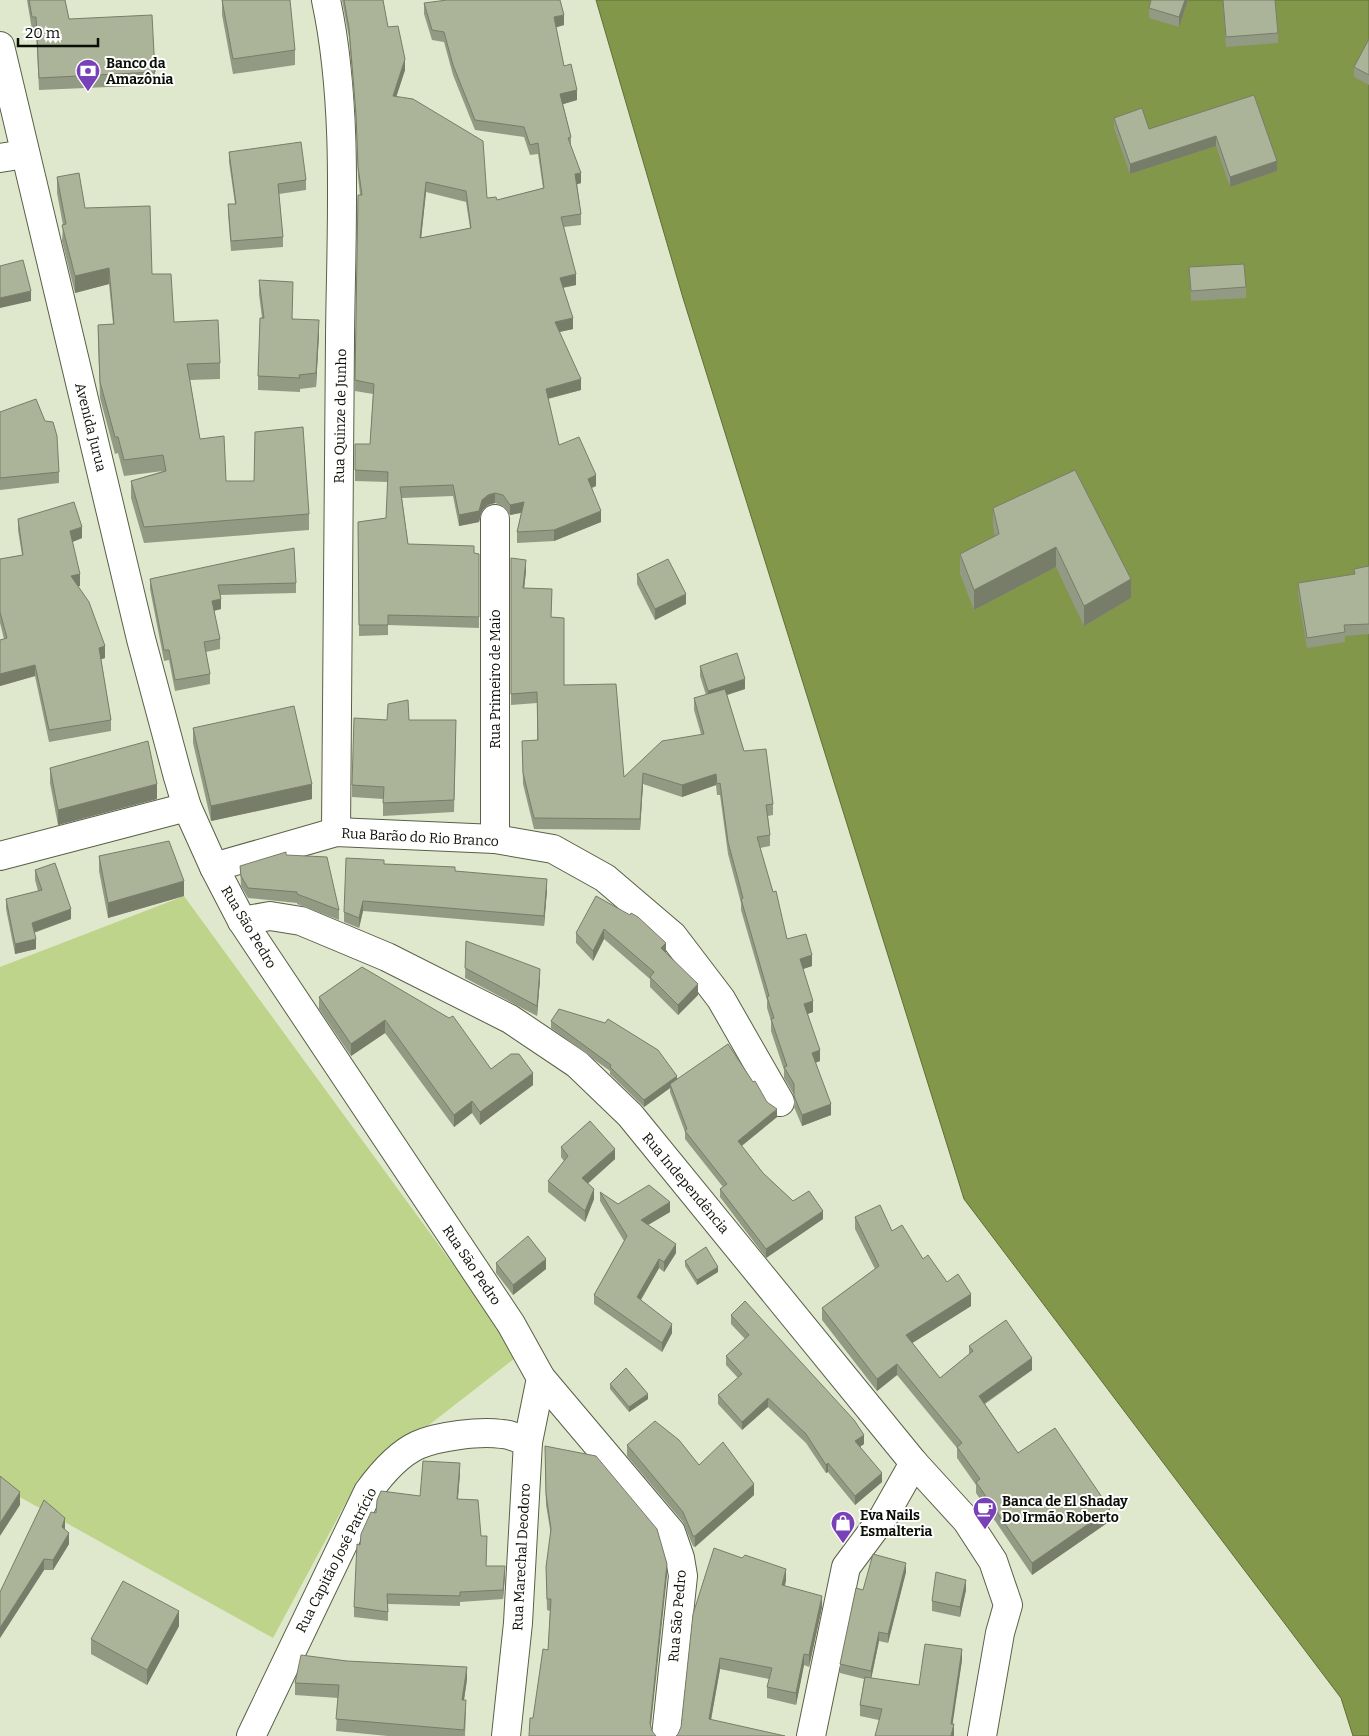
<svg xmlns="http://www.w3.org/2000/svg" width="1369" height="1736" font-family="Bitter,serif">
  <rect width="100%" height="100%" fill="#dfe8cc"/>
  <path fill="#bfd48b" d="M184 896 519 1355 358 1480 273 1638 0 1486V967Z"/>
  <path fill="#83974b" stroke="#5f6e36" d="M596 0H1369V1736H1353L1341 1698 964 1199 683 298Z"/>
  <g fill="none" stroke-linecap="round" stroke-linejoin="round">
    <defs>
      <g id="street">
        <path d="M326 0C349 107 341 229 340 338 339 503 337 668 336 832"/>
        <path d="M0 46 141 639 178 777 187 807 214 867 242 921 511 1324 541 1378 671 1532 680 1558 683 1576 666 1736"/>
        <path d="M0 158 25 154"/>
        <path d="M495 839V519"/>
        <path d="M0 856 187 807"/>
        <path d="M214 867 336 832 495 839 553 849 605 878 673 936 721 999 780 1102"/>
        <path d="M242 921 270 916 301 921 387 957 510 1019 577 1064 630 1115 914 1463 967 1521 993 1561 1008 1605 1000 1633 982 1736"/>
        <path d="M251 1736 368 1492C381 1474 398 1454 418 1445 439 1436 479 1431 502 1434 510 1434 519 1439 528 1442"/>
        <path d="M506 1736 518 1623 528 1442 541 1378"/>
        <path d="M811 1736 846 1567 884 1516 914 1463"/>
      </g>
    </defs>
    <use href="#street" stroke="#586047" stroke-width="30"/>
    <use href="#street" stroke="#fff" stroke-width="28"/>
  </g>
  <g fill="#939a83" fill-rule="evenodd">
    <path d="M27 0H65L69 19 155 72V85L39 90 36 30H32Z"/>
    <path d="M222 0 295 50V65L233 74 222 15Z"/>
    <path d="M342 0H383L388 27 405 70 396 97 487 198 497 200 543 188 538 154 530 155 524 137 475 130 453 75 444 42 432 40 424 14V3L564 25 556 27 564 66 577 100 563 104 571 137V146L581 183 577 184 581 214V225L564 227 576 285 563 288 573 329 559 332 581 390 548 399 559 445 596 486 592 488 601 522 554 541 517 543V532L521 513 510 515 503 506 495 503 488 505 482 511 479 522 459 526 453 496 402 498 408 544 479 554V628L388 625V635L359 636 358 522 386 518 388 482 355 481V444H370L373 394 355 391 358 195H360L358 177 356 124 349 38ZM426 192 466 202 470 228 421 238Z"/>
    <path d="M1151 0H1188L1179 27 1149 18V8Z"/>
    <path d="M1223 0 1278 33V43L1226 47Z"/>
    <path d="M1369 39V85L1354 77V67Z"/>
    <path d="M1254 95 1277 171 1230 187 1216 146 1130 174 1114 128V118L1149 129Z"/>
    <path d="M229 152 306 180V190L279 194 283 237V247L231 251 228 214V204H235L229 162Z"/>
    <path d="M57 177 85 208 152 274 174 322 220 363V379L190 380 200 439 226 481 309 514V530L144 543 131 498V481L163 471 124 476 118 453 115 454 100 398 98 341V325L113 324 109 284 75 293 62 241 63 225 57 193Z"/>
    <path d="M1189 267 1246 287V298L1191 301Z"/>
    <path d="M259 280 293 319 319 334 316 387 300 389V392L258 390V376L262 318 259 294Z"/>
    <path d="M0 412 59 472V483L0 490Z"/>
    <path d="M1075 470 1131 598 1084 626 1056 567 974 610 960 574V554L995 536 993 527V508Z"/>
    <path d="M18 519 82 538 72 542 80 586H78L105 658 101 659 111 720V731L49 742 35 676 0 686V640L4 639 0 623V559L22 555 18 530Z"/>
    <path d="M511 558 526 571 524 588 552 589 551 617 564 685 624 777 701 734 694 710V698L706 695 700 676V666L745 689 727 695 744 751 773 804V815L768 816 770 835V846L760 848 787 939 812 966 803 969 813 1012 808 1014 820 1061 815 1063 831 1115 802 1126 794 1107V1095L784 1078V1070L771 1031V1021L767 1008V1000L741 910V903L728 854 720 795H717L716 785 682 797 643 784 640 830 534 829 523 784 522 741 537 740V703L511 705Z"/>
    <path d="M1369 566V634L1345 636V642L1307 648 1298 593V583L1354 574V569Z"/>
    <path d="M637 574 686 604 655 620 637 584Z"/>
    <path d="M150 579 296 583V593L220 595 221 609 214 611 220 639V649L206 652 210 674V684L175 691 169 660 164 661 150 589Z"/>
    <path d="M387 720H409L456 732 454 812 383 816V799L352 797V785Z"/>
    <path d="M193 728 312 799 211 821 193 743Z"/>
    <path d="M50 768 157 799 58 825 50 783Z"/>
    <path d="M286 855 339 910V920L297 904V903L248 898 241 886 240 866Z"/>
    <path d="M99 856 184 896 108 918 99 871Z"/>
    <path d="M384 864 455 871 547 890 544 926 363 911 359 928 344 922V912Z"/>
    <path d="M35 870 71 919 34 933 36 949 15 954 6 909V899L38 891 35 880Z"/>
    <path d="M630 915 666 953 698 995 678 1015 650 987V979L604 939 593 961 576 943V933Z"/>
    <path d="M466 941 540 979 537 1016 465 978Z"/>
    <path d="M362 967 491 1069 533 1085 480 1125 472 1113 454 1127 385 1033 351 1056 319 1009V997Z"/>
    <path d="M551 1021 677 1079 753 1082 777 1117 741 1146 763 1173 793 1201 823 1219 766 1258 720 1197V1189L723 1187 685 1139V1132L670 1092V1088L644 1107 610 1074V1071L551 1028Z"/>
    <path d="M561 1147 615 1159 588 1183 594 1199 585 1222 548 1192V1181L564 1161 561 1157Z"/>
    <path d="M600 1192 618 1204 670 1212 648 1225 676 1253 664 1272 659 1268 641 1300 672 1333 662 1352 594 1304V1295L624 1241 600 1201Z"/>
    <path d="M855 1217 892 1231 923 1259 971 1306 912 1343 940 1378 969 1354V1346L1032 1370 985 1404 1018 1453 1110 1521 1032 1575 976 1493V1485L957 1458V1448L897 1375 877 1391 822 1320V1308L875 1269 855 1229Z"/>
    <path d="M685 1261 718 1272 697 1285 685 1266Z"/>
    <path d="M496 1263 546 1269 513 1295 496 1273Z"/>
    <path d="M731 1315 864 1444 860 1447 882 1482 855 1505 828 1472 826 1473 806 1443 768 1407 742 1430 718 1404V1395L738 1378 726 1365V1356L745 1339 731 1324Z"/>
    <path d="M610 1384 648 1399 629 1412 610 1389Z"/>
    <path d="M627 1445 699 1465 754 1495 695 1547 693 1546 683 1522 627 1456Z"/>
    <path d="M545 1457 667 1576 533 1718 548 1650 550 1611 547 1610 546 1567 551 1535 546 1505Z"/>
    <path d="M460 1473 458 1499 487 1545 486 1566 505 1575 503 1599 460 1602V1606L388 1604V1621L354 1617V1607L376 1513 420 1496Z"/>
    <path d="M65 1528V1530L69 1544 53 1570H44L0 1638V1592Z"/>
    <path d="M906 1572 888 1643 879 1641 871 1678 919 1685 962 1660 952 1724 954 1736 860 1716V1705L864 1679 840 1673V1664L863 1590Z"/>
    <path d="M786 1580 785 1586 822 1607 809 1667 804 1665 796 1705 767 1698V1687L769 1679 720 1669 711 1720 678 1734 681 1727 693 1614Z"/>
    <path d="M966 1590 960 1617 932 1611V1601Z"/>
    <path d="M179 1626 147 1685 91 1654V1639Z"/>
    <path d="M467 1679 464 1700 466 1713 465 1736H388L336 1731 338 1698 295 1695V1683Z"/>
  </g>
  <g fill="#787d6a">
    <path d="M1185 0H1188L1179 27V17Z"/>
    <path d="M564 15V25L554 28V17Z"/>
    <path d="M405 59V70L393 107V96Z"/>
    <path d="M577 90V100L560 105V94Z"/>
    <path d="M1216 136V146L1130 174V164Z"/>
    <path d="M1277 161V171L1230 187V177Z"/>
    <path d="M581 173V183L575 185V174Z"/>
    <path d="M426 182V192L420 249V238Z"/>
    <path d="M109 268V284L75 293V276Z"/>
    <path d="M576 274V285L560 288V278Z"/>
    <path d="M31 291V301L0 308V298Z"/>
    <path d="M573 318V329L555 333V322Z"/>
    <path d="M319 320V334L316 387V373Z"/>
    <path d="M581 379V390L546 399V389Z"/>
    <path d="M596 475V486L588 489V479Z"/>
    <path d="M495 493V503L488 505 482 511 479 522 459 526V515L482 500 488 495Z"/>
    <path d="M524 502V512L510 515V505Z"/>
    <path d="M601 511V522L554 541V530Z"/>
    <path d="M82 527V538L70 543V531Z"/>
    <path d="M1056 547V567L974 610V590Z"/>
    <path d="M526 560V571L523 599V588Z"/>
    <path d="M80 574V586L71 588V576Z"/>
    <path d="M1131 579V598L1084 626V606Z"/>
    <path d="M686 594V604L655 620V609Z"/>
    <path d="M221 599V609L212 611V601Z"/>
    <path d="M105 646V658L99 660V648Z"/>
    <path d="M35 665V676L0 686V674Z"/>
    <path d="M745 679V689L708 701V691Z"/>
    <path d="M643 773V784L640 830V819Z"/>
    <path d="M716 774V785L682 797V785Z"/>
    <path d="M157 784V799L58 825V810Z"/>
    <path d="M312 784V799L211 821V806Z"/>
    <path d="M547 879V890L544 926V916Z"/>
    <path d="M184 881V896L108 918V903Z"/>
    <path d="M363 901V911L359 928V918Z"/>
    <path d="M71 909V919L32 933V923Z"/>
    <path d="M604 929V939L593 961V951Z"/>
    <path d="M36 939V949L15 954V944Z"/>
    <path d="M666 943V953L661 948Z"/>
    <path d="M812 955V966L800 970V959Z"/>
    <path d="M540 969V979L537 1016V1006Z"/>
    <path d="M698 984V995L678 1015V1005Z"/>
    <path d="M813 1001V1012L804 1015V1004Z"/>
    <path d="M385 1020V1033L351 1056V1044Z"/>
    <path d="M820 1050V1061L812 1064V1053Z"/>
    <path d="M533 1073V1085L480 1125V1112Z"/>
    <path d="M677 1076V1083L670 1084V1088L644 1107V1100Z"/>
    <path d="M472 1101V1113L454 1127V1115Z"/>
    <path d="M831 1104V1115L802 1126V1115Z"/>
    <path d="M777 1109V1117L738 1149V1141Z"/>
    <path d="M615 1149V1159L582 1189V1178Z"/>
    <path d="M594 1189V1199L585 1222V1211Z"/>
    <path d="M670 1202V1212L641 1229V1220Z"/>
    <path d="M823 1211V1219L766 1258V1249Z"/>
    <path d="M676 1244V1253L664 1272V1262Z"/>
    <path d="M546 1259V1269L513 1295V1285Z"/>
    <path d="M659 1259V1268L637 1306V1297Z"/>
    <path d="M718 1267V1272L697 1285V1280Z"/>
    <path d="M971 1294V1306L906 1347V1335Z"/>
    <path d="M672 1324V1333L662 1352V1343Z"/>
    <path d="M1032 1358V1370L979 1407V1396Z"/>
    <path d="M897 1364V1375L877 1391V1379Z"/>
    <path d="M648 1394V1399L629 1412V1407Z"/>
    <path d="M768 1398V1407L742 1430V1422Z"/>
    <path d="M864 1435V1444L855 1450V1441Z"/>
    <path d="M460 1463V1473L457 1508V1499Z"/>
    <path d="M828 1463V1472L826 1473V1465Z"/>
    <path d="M882 1473V1482L855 1505V1496Z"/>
    <path d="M754 1484V1495L695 1547V1536Z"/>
    <path d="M20 1492V1505L0 1536V1523Z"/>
    <path d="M1110 1509V1521L1032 1575V1563Z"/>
    <path d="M65 1518V1528L62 1537V1527Z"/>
    <path d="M69 1533V1544L53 1570V1560Z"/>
    <path d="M44 1559V1570L0 1638V1628Z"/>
    <path d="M906 1563V1572L888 1643V1634Z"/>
    <path d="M667 1564V1576L650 1734V1723Z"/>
    <path d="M505 1566V1575L503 1599V1590Z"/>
    <path d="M786 1569V1580L782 1596V1585Z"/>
    <path d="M966 1580V1590L960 1617V1607Z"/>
    <path d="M822 1596V1607L809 1667V1655Z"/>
    <path d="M179 1611V1626L147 1685V1670Z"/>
    <path d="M879 1632V1641L871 1680V1671Z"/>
    <path d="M962 1649V1660L951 1735V1724Z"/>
    <path d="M804 1654V1665L796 1705V1693Z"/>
    <path d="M720 1658V1669L709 1730V1719Z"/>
    <path d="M467 1667V1679L462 1713V1700Z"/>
    <path d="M954 1724V1736H951Z"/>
  </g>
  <g fill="#abb398" stroke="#787d6a" fill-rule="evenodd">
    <path d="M29 0H65L69 19 152 15 155 72 39 78 36 17H32Z"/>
    <path d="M222 0H290L295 50 233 59Z"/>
    <path d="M344 0H383L388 27 398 26 405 59 393 96 413 99 483 141 487 198 496 197 497 200 544 188 538 143 530 145 524 127 475 120 453 65 444 32 432 30 424 3 447 0H560L564 15 554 17 564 66 571 64 577 90 560 94 571 137 568 138 581 173 575 174 581 214 561 217 576 274 560 278 573 318 555 322 581 379 546 389 559 445 579 437 596 475 588 479 601 511 554 530 517 532 524 502 510 505 503 495 495 493 488 495 482 500 479 511 459 515 453 485 400 487 408 544 474 546V553L479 554V617L388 615V625H359L358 522 386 518 388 472 355 470V444H370L374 384 355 380 358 195H362L358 167 356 114 349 28ZM426 182 466 191 471 228 420 238Z"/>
    <path d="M1151 0H1185L1179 17 1149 8Z"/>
    <path d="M1223 0H1275L1278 33 1226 37Z"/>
    <path d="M1369 39V75L1354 67Z"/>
    <path d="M1254 95 1277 161 1230 177 1216 136 1130 164 1114 118 1142 108 1149 129Z"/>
    <path d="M301 142 306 180 278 184 283 237 231 241 228 204H236L229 152Z"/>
    <path d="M79 173 85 208 150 206 152 274H171L174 322 218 320 220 363 187 364 200 439 224 436 226 481H254L255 432 303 427 309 514 144 527 131 481 166 471 163 455 124 460 118 437H115L100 382 98 325 114 324 109 268 75 276 62 225 66 224 57 177Z"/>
    <path d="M23 260 31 291 0 298V266Z"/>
    <path d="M1244 264 1246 287 1191 291 1189 267Z"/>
    <path d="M259 280 293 282 292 319 319 320 316 373 299 375 300 378 258 376 260 318H264Z"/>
    <path d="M36 399 45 421 53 422 57 436 59 472 0 478V412Z"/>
    <path d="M1075 470 1131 579 1084 606 1056 547 974 590 960 554 999 534 993 508Z"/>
    <path d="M74 502 82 527 70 531 80 574 71 576 89 602 105 646 99 648 111 720 49 730 35 665 0 674V640L7 638 0 612V559L23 555 18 519Z"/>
    <path d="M294 548 296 583 218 585 221 599 212 601 220 639 204 642 210 674 175 680 169 650H164L150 579Z"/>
    <path d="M511 558 526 560 523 588 552 589 551 617 564 618V685L616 684 624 777 662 741 704 734 694 698 725 689 744 751 766 749 773 804 766 805 770 835 757 837 773 892 776 891 787 939 806 934 812 955 800 959 813 1001 804 1004 820 1050 812 1053 831 1104 802 1115 794 1096V1084L784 1067 787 1066 771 1019 774 1018 767 997 769 996 741 899 743 898 728 842 720 783 717 784 716 774 682 785 643 773 640 819 534 818 523 773 522 741 538 740 537 692 511 694Z"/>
    <path d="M668 559 686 594 655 609 637 574Z"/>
    <path d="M1369 566V624L1344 625 1345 632 1307 638 1298 583 1355 574 1354 569Z"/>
    <path d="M737 653 745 679 708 691 700 666Z"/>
    <path d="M408 700 409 720H456L454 800 383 803 384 787 352 785 354 718 387 720 388 704Z"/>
    <path d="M294 706 312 784 211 806 193 728Z"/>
    <path d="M148 741 157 784 58 810 50 768Z"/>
    <path d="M169 841 184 881 108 903 99 856Z"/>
    <path d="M286 852V855L327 857 339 910 297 894V892L248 888 241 876 240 866Z"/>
    <path d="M346 858 384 860V864L455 867V871L547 879 544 916 363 901 359 918 344 912Z"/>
    <path d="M55 863 71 909 32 923 36 939 15 944 6 899 42 890 35 870Z"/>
    <path d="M596 896 630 915 631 913 638 917 666 943 661 948 698 984 678 1005 650 977 654 972 604 929 593 951 576 933Z"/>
    <path d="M466 941 540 969 537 1006 465 968Z"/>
    <path d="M362 967 449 1018 453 1016 491 1069 511 1054H519L533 1073 480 1112 472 1101 454 1115 385 1020 351 1044 319 997Z"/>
    <path d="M559 1009 605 1023 608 1019 658 1050 677 1076 644 1100 610 1067 611 1065 551 1021Z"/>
    <path d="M728 1044 753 1082 755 1081 767 1102 777 1109 738 1141 763 1173 793 1201 809 1191 823 1211 766 1249 720 1189 727 1184 685 1131 687 1129 670 1084Z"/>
    <path d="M590 1121 615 1149 582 1178 594 1189 585 1211 548 1181 568 1156 561 1147Z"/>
    <path d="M649 1185 670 1202 641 1220 676 1244 664 1262 659 1259 637 1297 672 1324 662 1343 594 1295 627 1236 600 1192 618 1204Z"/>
    <path d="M880 1205 892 1231 902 1225 923 1259 928 1255 947 1282 958 1274 971 1294 906 1335 940 1378 973 1351 969 1346 1006 1320 1032 1358 979 1396 1018 1453 1055 1428 1110 1509 1032 1563 976 1482 980 1479 957 1447 962 1443 897 1364 877 1379 822 1308 879 1266 855 1217Z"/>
    <path d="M528 1236 546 1259 513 1285 496 1263Z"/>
    <path d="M706 1247 718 1267 697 1280 685 1261Z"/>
    <path d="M745 1301 854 1420 864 1435 855 1441 882 1473 855 1496 828 1463 826 1465 806 1434 768 1398 742 1422 718 1395 742 1374 726 1356 749 1335 731 1315Z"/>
    <path d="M626 1368 648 1394 629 1407 610 1384Z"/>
    <path d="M655 1421 679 1440 699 1465 723 1442 754 1484 695 1536H693L683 1512 627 1445Z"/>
    <path d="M545 1446 596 1456 657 1529 667 1564 650 1723 652 1731 656 1736H529L530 1718H533L543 1649 548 1650 551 1599H547L546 1567 551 1529 546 1494Z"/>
    <path d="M423 1461 460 1463 457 1499 478 1500 481 1536H487L486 1566H505L503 1590 460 1592V1596L387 1594 388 1612 354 1607 357 1544 360 1545 361 1534 371 1512 376 1513 377 1500 381 1491 420 1496Z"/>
    <path d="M0 1476 20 1492 0 1523Z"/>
    <path d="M44 1500 65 1518 62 1527 69 1533 53 1560 44 1559 0 1628V1592Z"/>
    <path d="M714 1548 742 1558 745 1555 786 1569 782 1585 822 1596 809 1655 804 1654 796 1693 767 1687 772 1668 720 1658 709 1719 785 1736H676L678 1734 681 1727 693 1614Z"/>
    <path d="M873 1554 906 1563 888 1634 879 1632 871 1671 840 1664 856 1588 863 1590Z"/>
    <path d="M936 1572 966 1580 960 1607 932 1601Z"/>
    <path d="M123 1581 179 1611 147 1670 91 1639Z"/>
    <path d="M925 1644 962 1649 951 1724H954L951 1736H875L882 1709 860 1705 865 1677 919 1685Z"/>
    <path d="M301 1655 347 1661 467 1667 462 1700H466L464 1730 336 1719 339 1685 295 1683Z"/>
  </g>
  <defs>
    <symbol id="bank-pin" viewBox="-11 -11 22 30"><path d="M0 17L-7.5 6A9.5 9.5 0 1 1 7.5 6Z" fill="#7841b8" stroke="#fff"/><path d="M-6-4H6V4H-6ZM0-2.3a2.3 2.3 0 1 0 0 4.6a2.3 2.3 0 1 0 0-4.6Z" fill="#fff"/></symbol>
    <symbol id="cafe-pin" viewBox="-11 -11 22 30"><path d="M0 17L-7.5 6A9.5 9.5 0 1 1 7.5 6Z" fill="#7841b8" stroke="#fff"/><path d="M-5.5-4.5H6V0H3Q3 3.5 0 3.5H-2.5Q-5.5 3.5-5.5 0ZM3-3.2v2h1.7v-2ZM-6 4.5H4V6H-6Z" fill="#fff"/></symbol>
    <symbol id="shop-pin" viewBox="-11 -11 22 30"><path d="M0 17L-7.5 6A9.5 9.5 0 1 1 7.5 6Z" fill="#7841b8" stroke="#fff"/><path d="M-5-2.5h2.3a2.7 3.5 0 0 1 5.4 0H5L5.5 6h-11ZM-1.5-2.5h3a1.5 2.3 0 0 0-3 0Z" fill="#fff"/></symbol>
  </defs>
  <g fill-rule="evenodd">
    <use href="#bank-pin" x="74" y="57" width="28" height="38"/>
    <use href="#cafe-pin" x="971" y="1495" width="28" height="38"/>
    <use href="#shop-pin" x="829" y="1509" width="28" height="38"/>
  </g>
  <g text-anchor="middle" stroke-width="4" stroke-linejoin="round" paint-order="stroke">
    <g font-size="14" font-weight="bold" fill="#0b0e05" stroke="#fff" text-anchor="start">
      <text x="106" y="68">Banco da<tspan x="106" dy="16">Amazônia</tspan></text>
      <text x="1002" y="1506">Banca de El Shaday<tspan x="1002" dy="16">Do Irmão Roberto</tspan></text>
      <text x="860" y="1520">Eva Nails<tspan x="860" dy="16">Esmalteria</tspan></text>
    </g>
    <g font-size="14" fill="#0b0e05" stroke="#fff">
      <text transform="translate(340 416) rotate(-89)" y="5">Rua Quinze de Junho</text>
      <text transform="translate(91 427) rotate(76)" y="5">Avenida Jurua</text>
      <text transform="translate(495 679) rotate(-90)" y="5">Rua Primeiro de Maio</text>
      <text transform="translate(420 837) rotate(3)" y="5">Rua Barão do Rio Branco</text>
      <text transform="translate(249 927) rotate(59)" y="5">Rua São Pedro</text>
      <text transform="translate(686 1183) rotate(50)" y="5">Rua Independência</text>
      <text transform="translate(472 1265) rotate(56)" y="5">Rua São Pedro</text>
      <text transform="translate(521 1557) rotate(-87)" y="5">Rua Marechal Deodoro</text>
      <text transform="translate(336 1560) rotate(-63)" y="5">Rua Capitão José Patrício</text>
      <text transform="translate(677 1616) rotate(-85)" y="5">Rua São Pedro</text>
    </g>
  </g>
  <path d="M18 38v8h80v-8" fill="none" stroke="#0b0e05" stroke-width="2.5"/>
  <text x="25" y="38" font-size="15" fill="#0b0e05" stroke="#ffffff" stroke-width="4" paint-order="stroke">20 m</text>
</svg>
